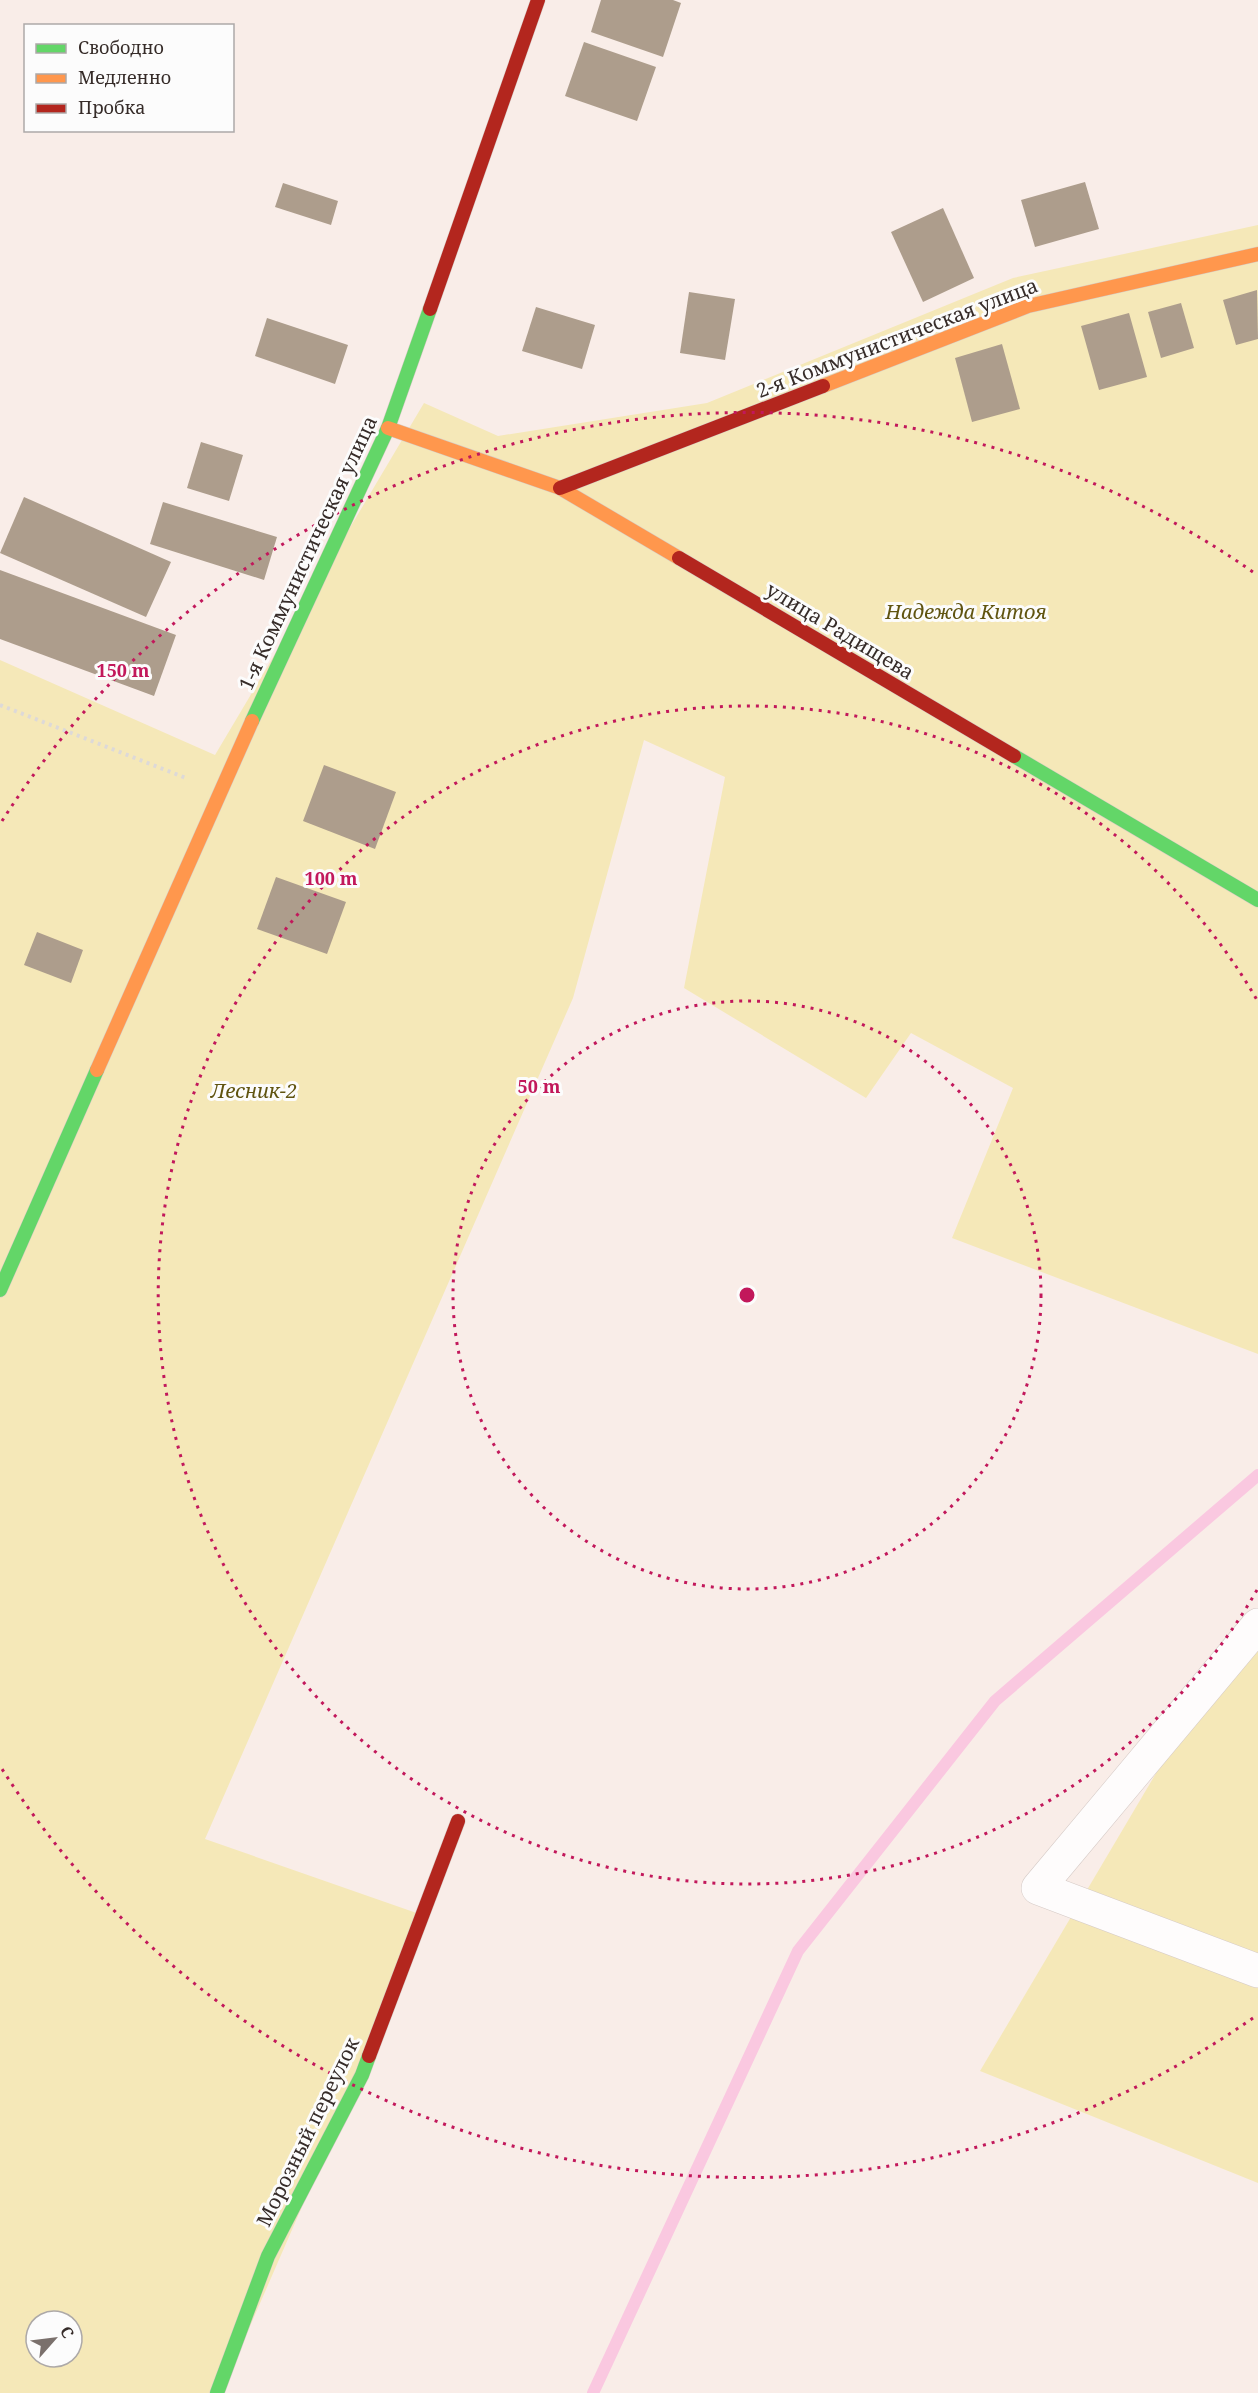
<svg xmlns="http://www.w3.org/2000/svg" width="1258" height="2393" font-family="'Noto Serif',serif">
  <rect width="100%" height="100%" fill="#f9ede8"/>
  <g fill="#f5e8b8" fill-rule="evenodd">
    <path d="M1258 225V1354L952 1238 1013 1088 911 1033 866 1098 684 988 725 777 644 740 573 998 205 1839 428 1917 221 2393H0V660L215 755 424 403 498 436 707 403 1013 278ZM36 2321H72V2357H36Z"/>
    <path d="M1258 1633V2183L980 2071 1194 1709Z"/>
  </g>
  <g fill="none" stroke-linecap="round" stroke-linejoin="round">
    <path stroke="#fac8e0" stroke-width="12" d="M593 2393 798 1951 995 1701 1258 1475"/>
  </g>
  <g fill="#ad9d8c">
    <path d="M601 0H673L681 3 663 57 591 32Z"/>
    <path d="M584 42 656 67 637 121 565 96Z"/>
    <path d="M1085 182 1099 229 1035 247 1021 200Z"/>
    <path d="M283 183 338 201 331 225 275 207Z"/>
    <path d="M943 208 974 278 923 302 891 232Z"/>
    <path d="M1257 290 1258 339 1236 345 1223 300Z"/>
    <path d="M689 292 735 299 725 360 680 353Z"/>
    <path d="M1181 303 1194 348 1161 358 1148 312Z"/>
    <path d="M536 307 595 325 582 369 522 351Z"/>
    <path d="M1129 313 1147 377 1099 390 1081 326Z"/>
    <path d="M267 318 348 345 335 384 255 356Z"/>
    <path d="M1002 344 1020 409 972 422 955 358Z"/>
    <path d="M201 442 243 455 229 501 187 488Z"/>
    <path d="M24 497 171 562 146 617 0 553Z"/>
    <path d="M163 502 277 537 264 580 150 544Z"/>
    <path d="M0 570 176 635 154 696 0 639Z"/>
    <path d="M324 765 396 792 375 849 303 821Z"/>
    <path d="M276 877 346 902 327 954 257 929Z"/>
    <path d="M37 932 83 950 71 983 24 965Z"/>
  </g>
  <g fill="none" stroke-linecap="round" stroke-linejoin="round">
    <defs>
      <path id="street" d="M1258 1625 1038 1888 1258 1971"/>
      <g id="fast">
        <path d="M252 721 388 428 430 309"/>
        <path d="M1014 756 1258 900"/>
        <path d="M0 1290 97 1070"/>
        <path d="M217 2393 268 2256 362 2075 369 2056"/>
      </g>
      <g id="slow">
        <path d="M823 386 1028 306 1258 254"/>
        <path d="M388 428 560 488 679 558"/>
        <path d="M97 1070 252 721"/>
      </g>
      <g id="jam">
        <path d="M430 309 538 0"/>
        <path d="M560 488 823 386"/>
        <path d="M679 558 1014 756"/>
        <path d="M369 2056 458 1821"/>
      </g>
    </defs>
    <use href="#street" stroke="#d5cac6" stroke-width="34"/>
    <use href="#fast" stroke="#d5cac6" stroke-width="15"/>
    <use href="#slow" stroke="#d5cac6" stroke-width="15"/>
    <use href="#jam" stroke="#d5cac6" stroke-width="15"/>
    <path stroke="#ddd9d8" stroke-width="4" stroke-dasharray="3 4.5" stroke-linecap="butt" d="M0 705 186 778"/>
    <use href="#street" stroke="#fefcfc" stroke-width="33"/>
    <use href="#fast" stroke="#63d668" stroke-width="14"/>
    <use href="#slow" stroke="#ff974d" stroke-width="14"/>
    <use href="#jam" stroke="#b3261e" stroke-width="14"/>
  </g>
  <g fill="none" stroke="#c2185b" stroke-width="3" stroke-dasharray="3 6">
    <circle cx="747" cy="1295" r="294"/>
    <path d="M1257 1590A589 589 0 1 1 1257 1000"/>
    <path d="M1253 2018A883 883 0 0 1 2 1769M2 821A883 883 0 0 1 1253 572"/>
  </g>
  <g text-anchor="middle" stroke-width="6" stroke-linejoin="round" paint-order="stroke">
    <g font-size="20" fill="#362c29" stroke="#fcfcfc">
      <text transform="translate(897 338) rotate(-21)" y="7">2-я Коммунистическая улица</text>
      <text transform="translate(308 553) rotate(-65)" y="7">1-я Коммунистическая улица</text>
      <text transform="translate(840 631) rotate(31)" y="7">улица Радищева</text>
      <text transform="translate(308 2132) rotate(-64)" y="7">Морозный переулок</text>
    </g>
    <g font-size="20" font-style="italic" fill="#605410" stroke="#fcfcfc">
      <text x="966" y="619">Надежда Китоя</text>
      <text x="254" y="1098">Лесник-2</text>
    </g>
  </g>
  <circle cx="747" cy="1295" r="9" fill="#c2185b" stroke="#fcfcfc" stroke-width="3"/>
  <g font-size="18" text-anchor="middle" font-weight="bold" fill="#c2185b" stroke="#fcfcfc" stroke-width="6" stroke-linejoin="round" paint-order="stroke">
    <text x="123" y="677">150 m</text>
    <text x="331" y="885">100 m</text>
    <text x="539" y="1093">50 m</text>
  </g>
  <rect x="24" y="24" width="210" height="108" fill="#fcfcfc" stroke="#ada9a8" stroke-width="1.5"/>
  <rect x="36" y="44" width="30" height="9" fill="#63d668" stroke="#ada9a8" stroke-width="1.5"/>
  <text x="78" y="54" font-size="18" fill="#362c29">Свободно</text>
  <rect x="36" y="74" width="30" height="9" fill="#ff974d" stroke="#ada9a8" stroke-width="1.5"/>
  <text x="78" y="84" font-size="18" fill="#362c29">Медленно</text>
  <rect x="36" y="104" width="30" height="9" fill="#b3261e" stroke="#ada9a8" stroke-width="1.5"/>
  <text x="78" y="114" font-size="18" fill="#362c29">Пробка</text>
  <g transform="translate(54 2339) rotate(62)"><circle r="28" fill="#fcfcfc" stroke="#ada9a8" stroke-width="1.5"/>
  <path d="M0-4.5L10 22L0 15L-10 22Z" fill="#7a706c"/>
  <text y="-9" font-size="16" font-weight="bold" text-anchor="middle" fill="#362c29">С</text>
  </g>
</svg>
